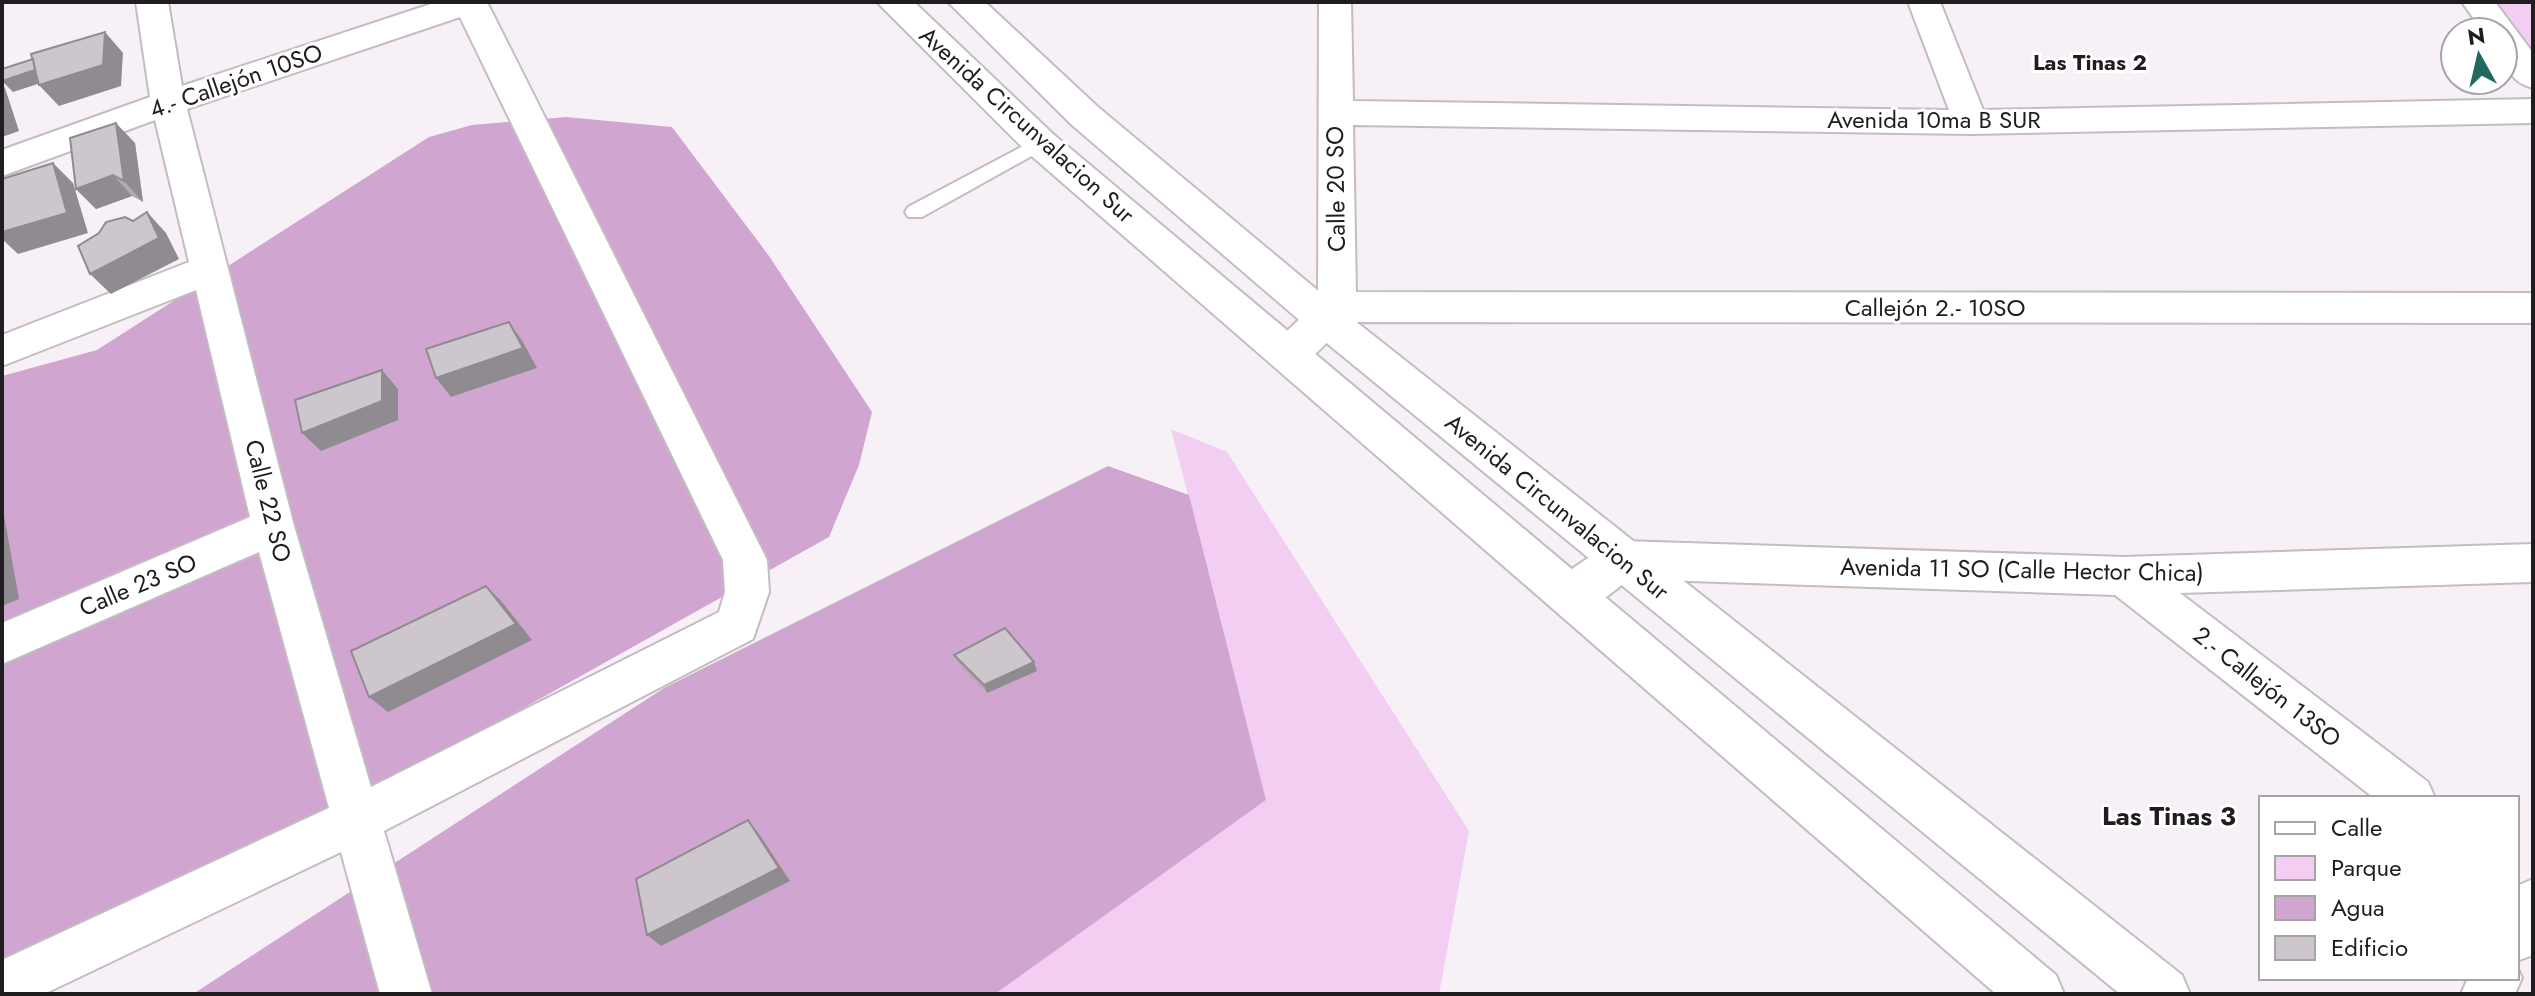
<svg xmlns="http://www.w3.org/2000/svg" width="2535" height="996" font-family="Jost,sans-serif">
  <rect width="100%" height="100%" fill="#f7f0f7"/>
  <g fill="#f2cff2">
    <path d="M2495 2H2533V52Z"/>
    <path d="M1171 429 1227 452 1469 831 1439 994H995L1266 800Z"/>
  </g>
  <g fill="#d0a6d0">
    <path d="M566 117 672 127 769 256 872 412 859 465 829 537 13 994H2V376L97 350 429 137 472 125Z"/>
    <path d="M1108 466 1189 495 1266 800 995 994H193L664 688Z"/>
  </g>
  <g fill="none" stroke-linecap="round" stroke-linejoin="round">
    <defs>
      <path id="service" d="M1040 137 1049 143 1046 148 922 217H908L905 212 908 207Z"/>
      <g id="minor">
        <path d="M136 2H168L182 86 437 2H487L767 560 769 592 753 639 384 831 432 994H380L341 852 44 994H2V960L329 808 259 552 2 664V623L250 517 196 290 2 366V335L189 262 155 120 2 176V150L150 97ZM460 17 723 560 725 592 719 612 371 787 294 526 187 109Z"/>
        <path d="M1319 2H1351L1353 101 1949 110 1908 2H1940L1983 110 2533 99V123L1971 134 1353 125 1356 292 2533 293V323L1346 322C1326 342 1305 375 1274 365L1268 354 1274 343 1318 302Z"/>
        <path d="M2462 2H2495L2533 53V88C2505 81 2503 57 2503 32H2483Z"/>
        <path d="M1623 541 2124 557 2533 544V582L2180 593 2428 782 2435 798H2374L2115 595 1630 579C1607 595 1585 620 1555 610L1549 596C1561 571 1597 551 1623 541Z"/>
        <path d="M2533 879V955L2517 961V886Z"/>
        <path d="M2517 967 2522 978 2515 994H2461L2468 978H2517Z"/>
      </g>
      <g id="secondary">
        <path d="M877 2H914L1053 134 2056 975 2064 994H1996L1027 152Z"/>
        <path d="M948 2H985L1098 107 1340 309 2182 975 2190 994H2120L1312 331 1072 125Z"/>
      </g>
    </defs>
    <use href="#service" stroke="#c3bcc3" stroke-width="4"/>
    <use href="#minor" stroke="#c3bcc3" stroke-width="4"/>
    <use href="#secondary" stroke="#c3bcc3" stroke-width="4"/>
    <use href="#service" fill="#fff" fill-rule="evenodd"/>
    <use href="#minor" fill="#fff" fill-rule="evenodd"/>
    <use href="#secondary" fill="#fff" fill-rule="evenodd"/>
  </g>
  <g fill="#b0aab0">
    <path d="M135 143 143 202 132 196 96 209 76 189Z"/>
    <path d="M954 655 1034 662 1037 671 987 693 958 663Z"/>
  </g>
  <g fill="#908b90">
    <path d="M105 32 123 53 121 86 59 106 39 85Z"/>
    <path d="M37 70 47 81 13 92 2 81Z"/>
    <path d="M2 84 5 88 19 131 2 137Z"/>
    <path d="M116 123 135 143 143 202 124 181Z"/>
    <path d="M53 163 73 183 88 233 18 254 2 239V232Z"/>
    <path d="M113 175 132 196 96 209 76 189Z"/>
    <path d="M147 212 166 233 179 259 111 294 90 274Z"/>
    <path d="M509 322 523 342 537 368 451 397 436 378Z"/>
    <path d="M382 370 398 389V420L321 451 302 433Z"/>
    <path d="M2 504 19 599 2 606Z"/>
    <path d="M486 586 502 602 532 640 388 712 369 697Z"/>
    <path d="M1034 662 1037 671 987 693 984 685Z"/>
    <path d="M748 820 759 834 790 881 661 946 647 935Z"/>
  </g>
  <g fill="#cdc6cd" stroke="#908b90" stroke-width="2">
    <path d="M105 32 103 65 39 85 31 54Z"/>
    <path d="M33 59 35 70 2 81V69Z"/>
    <path d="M116 123 124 181 113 175 76 189 70 138Z"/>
    <path d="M53 163 67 213 2 232V179Z"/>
    <path d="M147 212 159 238 90 274 78 246 99 233 106 222 125 217 133 221Z"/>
    <path d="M509 322 523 348 436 378 426 349Z"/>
    <path d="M382 370V401L302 433 295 400Z"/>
    <path d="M486 586 516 624 369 697 351 651Z"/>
    <path d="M1005 628 1034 662 984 685 954 655Z"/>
    <path d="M748 820 779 868 647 935 636 879Z"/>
  </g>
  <g text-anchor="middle" stroke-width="6" stroke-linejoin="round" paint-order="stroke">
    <g font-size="22" font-weight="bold" fill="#201d20" stroke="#fff">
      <text x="2090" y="70">Las Tinas 2</text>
    </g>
    <g font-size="24" fill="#201d20" stroke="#fff">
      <text transform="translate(236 81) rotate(-19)" y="8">4.- Callejón 10SO</text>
      <text x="1934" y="128">Avenida 10ma B SUR</text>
      <text transform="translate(1027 125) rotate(42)" y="8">Avenida Circunvalacion Sur</text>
      <text transform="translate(1336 189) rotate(-91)" y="8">Calle 20 SO</text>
      <text x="1935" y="316">Callejón 2.- 10SO</text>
      <text transform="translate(268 501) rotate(76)" y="8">Calle 22 SO</text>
      <text transform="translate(1557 507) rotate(39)" y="8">Avenida Circunvalacion Sur</text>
      <text transform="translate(2022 570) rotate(1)" y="8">Avenida 11 SO (Calle Hector Chica)</text>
      <text transform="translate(138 585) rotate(-23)" y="8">Calle 23 SO</text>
      <text transform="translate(2267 687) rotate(38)" y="8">2.- Callejón 13SO</text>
    </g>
    <g font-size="26" font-weight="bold" fill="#201d20" stroke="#fff">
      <text x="2169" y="825">Las Tinas 3</text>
    </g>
  </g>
  <rect width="2535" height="996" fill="none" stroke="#201d20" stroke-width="8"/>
  <rect x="2259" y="796" width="260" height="184" fill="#ffffff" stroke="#a6a5a6" stroke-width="2"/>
  <rect x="2275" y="822" width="40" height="12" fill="#ffffff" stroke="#a6a5a6" stroke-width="2"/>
  <text x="2331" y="836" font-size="24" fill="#201d20">Calle</text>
  <rect x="2275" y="856" width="40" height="24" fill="#f2cff2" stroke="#a6a5a6" stroke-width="2"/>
  <text x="2331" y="876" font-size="24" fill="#201d20">Parque</text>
  <rect x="2275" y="896" width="40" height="24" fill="#d0a6d0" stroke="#a6a5a6" stroke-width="2"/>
  <text x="2331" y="916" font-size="24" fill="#201d20">Agua</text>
  <rect x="2275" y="936" width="40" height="24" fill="#cdc6cd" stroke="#a6a5a6" stroke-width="2"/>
  <text x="2331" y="956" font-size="24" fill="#201d20">Edificio</text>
  <g transform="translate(2479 56) rotate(352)"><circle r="38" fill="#ffffff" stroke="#a6a5a6" stroke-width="2"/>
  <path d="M0-6L14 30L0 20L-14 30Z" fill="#206a62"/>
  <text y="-12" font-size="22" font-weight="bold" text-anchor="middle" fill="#201d20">N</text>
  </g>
</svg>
